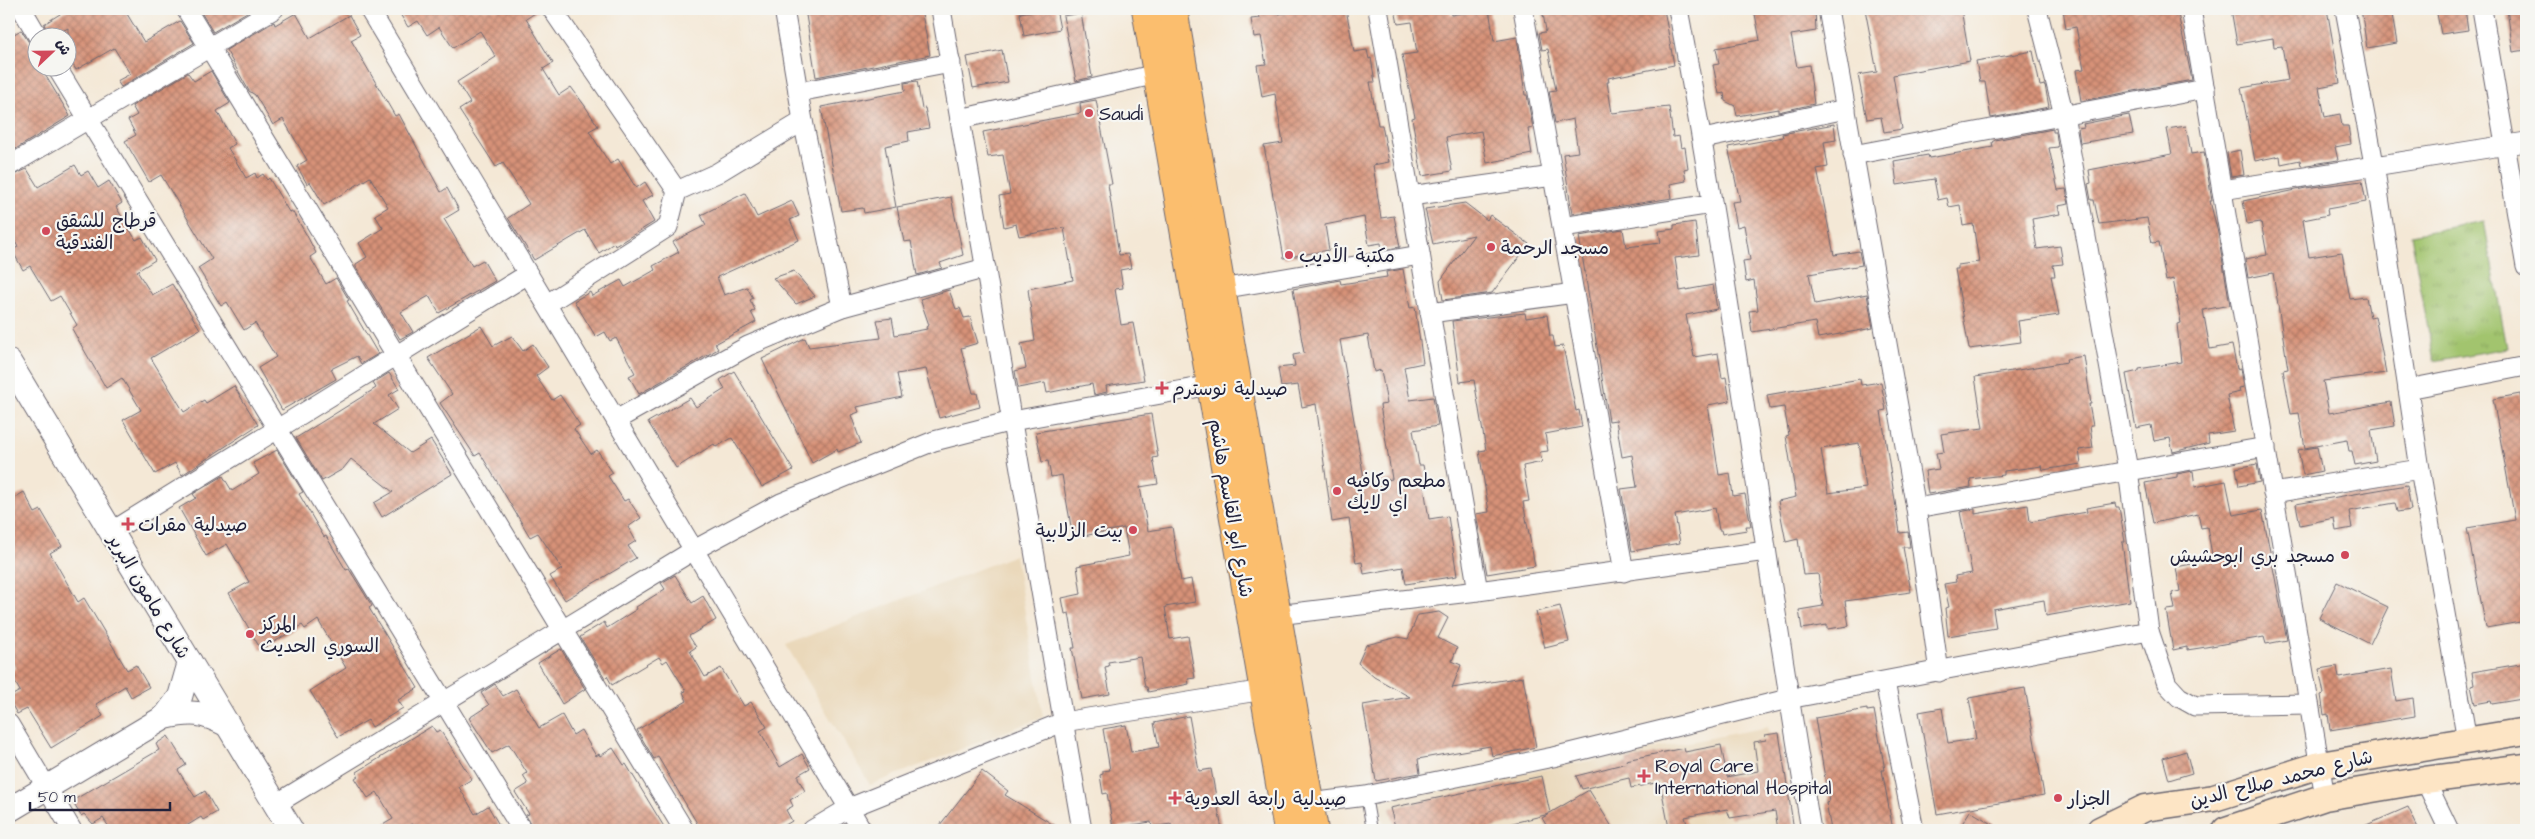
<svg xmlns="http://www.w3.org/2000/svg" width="2535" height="839" font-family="'Architects Daughter','Playpen Sans Arabic',sans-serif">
  <defs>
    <pattern id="grass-tufts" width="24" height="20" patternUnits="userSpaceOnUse" patternTransform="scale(1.25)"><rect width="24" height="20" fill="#a2c46e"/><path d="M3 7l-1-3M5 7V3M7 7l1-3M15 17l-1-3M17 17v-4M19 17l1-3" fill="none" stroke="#8ba860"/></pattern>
    <pattern id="building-cross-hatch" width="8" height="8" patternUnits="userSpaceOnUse" patternTransform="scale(1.25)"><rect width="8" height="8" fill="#d79278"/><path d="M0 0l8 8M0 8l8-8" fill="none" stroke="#ae7764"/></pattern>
  </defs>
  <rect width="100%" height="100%" fill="#f6f6f2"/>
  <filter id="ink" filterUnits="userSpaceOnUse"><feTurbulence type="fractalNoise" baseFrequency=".02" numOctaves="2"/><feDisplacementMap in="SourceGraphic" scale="10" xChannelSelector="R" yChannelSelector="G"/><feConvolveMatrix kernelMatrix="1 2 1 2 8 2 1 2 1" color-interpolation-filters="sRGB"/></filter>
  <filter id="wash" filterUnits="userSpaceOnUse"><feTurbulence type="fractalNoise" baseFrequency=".0096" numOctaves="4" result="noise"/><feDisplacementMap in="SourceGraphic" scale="20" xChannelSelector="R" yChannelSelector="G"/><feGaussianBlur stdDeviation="1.12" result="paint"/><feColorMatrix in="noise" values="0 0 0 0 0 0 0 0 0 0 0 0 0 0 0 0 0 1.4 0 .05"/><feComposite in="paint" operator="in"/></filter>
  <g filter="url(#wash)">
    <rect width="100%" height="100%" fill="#f4e8d6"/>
    <g fill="#ead8ba">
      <path d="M1015 555 1043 717 870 785 786 645Z"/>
      <path d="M1768 727 1786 830H1385L1379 801Z"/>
    </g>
    <path fill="url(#grass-tufts)" stroke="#627354" d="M2484 221 2507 348 2434 361 2411 235Z"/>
    <g id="blocks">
      <g fill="url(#building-cross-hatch)" fill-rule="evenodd">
        <path d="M68 9H124L144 42 180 21 194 43 121 87 117 81 130 74 114 48 76 70 68 56V28L50 38 44 24Z"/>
        <path d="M199 9H252L213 32Z"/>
        <path d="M409 9H541L526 19 553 63 543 69 559 95 571 87 585 106 598 126 589 131 610 164 618 159 636 188 645 182 653 195 642 201 654 222 615 246 614 243 599 253 585 230 534 260 508 218 529 204 503 163 496 167 459 110 470 103 457 82 496 57 480 31 453 48 439 27 427 35 418 21 408 27 400 14Z"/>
        <path d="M805 9H921L930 55 816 77Z"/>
        <path d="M1045 9H1056L1060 29 1024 36 1020 13Z"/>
        <path d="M1258 9H1278L1279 14 1308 9H1346L1354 52 1367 50 1369 59 1371 58 1375 82H1370L1378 125H1382L1389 162 1373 165 1381 218 1394 216 1400 247 1382 250 1381 243 1369 245 1364 217 1325 225 1329 250 1284 258 1264 146 1283 143 1275 94 1262 97 1257 65 1266 64 1261 36 1254 37 1251 19 1260 18Z"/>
        <path d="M1395 9H1450L1451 15 1489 9 1494 41 1517 37 1525 95H1527L1533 128 1528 129 1532 154 1487 163 1481 131 1446 137 1452 171 1422 176 1412 118 1415 117 1402 55 1417 53 1412 22 1398 24Z"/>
        <path d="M1542 9H1664L1674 65 1608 78 1609 82H1607L1612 113 1669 107 1673 137 1679 136 1681 148 1685 147 1688 168 1684 169 1686 181 1670 184 1672 198 1572 214 1563 154 1578 152 1573 119 1555 123 1549 91 1556 90 1548 49 1542 50 1539 33 1545 32 1546 30Z"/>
        <path d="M1754 9H1815L1816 31 1791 35 1797 67 1809 65 1814 104 1778 112V109L1737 116 1735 106 1725 101 1724 93 1719 94 1713 65 1719 64 1716 48 1760 40Z"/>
        <path d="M1865 9H1961L1970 61 1893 75 1902 129 1884 132 1881 117 1867 119 1858 75 1877 72Z"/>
        <path d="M2063 9H2177L2192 80 2081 101 2076 70 2084 69 2076 27 2066 29Z"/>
        <path d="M2231 9H2327L2340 83 2319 87 2325 117 2340 114 2342 126H2348L2351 144 2335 147 2338 160 2301 166 2300 160 2281 164 2280 156 2255 161 2241 88 2288 80 2282 46 2274 47 2273 38 2237 44Z"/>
        <path d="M2361 9H2391L2397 43 2367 48Z"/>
        <path d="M2436 9H2465L2468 30 2441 34Z"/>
        <path d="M2507 9H2526V50L2513 52Z"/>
        <path d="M296 13 310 38 349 15 360 35 351 40 395 116 399 114 441 192 447 188 459 210 444 219 472 266 483 260 495 281 439 313 429 296 401 312 413 332 400 339 356 267V264L367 257 359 243 383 228 375 215 388 207 370 177 324 205 310 182 307 184 297 166 307 160 283 119 273 125 255 95 249 91 226 50 274 22 275 25Z"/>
        <path d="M1081 13 1092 77 1076 81 1063 16Z"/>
        <path d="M21 30 30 44 38 49V68H41L70 116 9 153V37Z"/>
        <path d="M1002 50 1008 82 973 88 967 57Z"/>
        <path d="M2033 51 2040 86 2045 85 2049 107 1991 118 1985 82H1980L1976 61Z"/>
        <path d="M211 71 230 103 217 111 235 144 228 148 246 178 255 173 257 178 263 174 267 180 269 178 289 212 292 211 306 234 316 253 310 257 326 284 336 278 349 300 347 301 378 354 361 364 357 356 331 369 336 379 282 410 258 368 276 357 255 323 244 330 227 302 221 306 198 268 212 259 161 175 149 182 125 141 136 135 128 120 137 115 132 106 188 73 194 81Z"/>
        <path d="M917 81 922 109 925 108 929 128 908 132 909 141 885 146 896 207 864 213 863 208 841 211 821 107 905 91 904 83Z"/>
        <path d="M1096 100 1112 184H1108L1119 255 1128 254 1131 268 1120 270 1123 288 1115 289 1121 325 1133 323 1144 380 1106 386 1107 392 1094 395 1092 384 1047 393 1045 383 1018 388 1015 371 1026 368 1021 344 1035 341 1028 289 1073 280 1064 228 1019 236 1016 224 1004 227 999 196 1010 194 1003 155 988 157 983 132 1081 113 1080 103Z"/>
        <path d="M2129 115 2133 134 2080 143 2078 128 2084 127 2083 124Z"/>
        <path d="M1834 124 1836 140 1824 142 1828 167 1817 169 1834 255 1859 251 1862 265 1809 274 1815 304 1867 294 1873 328 1818 338 1815 322 1752 332 1749 311 1758 310 1754 280 1746 282 1743 261 1750 260 1744 225 1737 227 1732 202 1740 201 1728 147 1783 137 1782 134Z"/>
        <path d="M2186 126 2191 154 2204 152 2212 201H2210L2218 233 2230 305 2203 310 2210 349 2232 345 2237 369 2241 368 2244 387 2239 388 2240 392 2227 395 2234 431 2208 435 2209 443 2173 452 2170 438 2154 441 2151 425 2136 428 2126 374 2139 371V369L2181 362 2177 324 2181 323 2173 279 2166 281 2159 242 2152 243 2147 218 2099 224 2094 200H2091L2088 184 2091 183 2089 170 2172 154 2167 129Z"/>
        <path d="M2053 129V132H2056L2058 147 2049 148 2058 190 2066 189 2069 204 2058 206 2060 214 2032 219 2037 249 2060 246 2063 264 2053 265 2055 276H2051L2059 315 2018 321 2021 342 1969 349 1955 269H1958V265L1979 262 1973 224 1963 226 1960 205 1949 207 1947 198 1938 200 1934 179 1897 185 1894 161 1928 155 1929 158 1993 147 1992 142 1995 140Z"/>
        <path d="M2240 150 2244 175 2231 177 2227 153Z"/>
        <path d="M75 165 81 175 88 171 98 188 109 181 122 203 116 207 136 240 142 237 155 260 137 271 152 295 172 284 200 329 151 358 184 412 204 400 206 403 234 386 258 425 182 475 175 463 155 474 123 420 141 410 122 378 106 388 72 329 77 325 60 296 51 301 30 266 23 270 12 250 18 247 9 231V177L27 169 38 187Z"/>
        <path d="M2362 181 2366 202 2327 209 2328 215 2303 220 2309 257 2342 252 2350 299 2366 297 2370 317 2375 316 2386 373 2323 381 2329 413 2391 402 2395 426 2371 430 2376 461 2355 465 2352 451H2349L2347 440 2305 448 2299 413 2291 414 2283 370 2288 369 2273 273 2248 278 2245 259 2267 255 2261 222 2247 224 2243 201 2306 188Z"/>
        <path d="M745 193 757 217 792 201 799 216 790 220 799 240 717 277 724 295 747 287 753 298 750 300 755 310 751 312 756 322 715 344 718 349 639 394 629 376 635 373 616 338 610 341 605 332 596 337 574 301 590 292 592 296 621 280 625 287 655 270 653 266 679 252 673 242 706 225 701 215Z"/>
        <path d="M951 197 963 255 940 263 942 268 917 275 911 241 904 242 897 207Z"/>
        <path d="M1465 203 1487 220 1490 215 1529 244 1492 293 1443 300 1440 281 1474 235 1433 244 1425 209Z"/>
        <path d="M1695 222 1699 255 1675 258 1680 291 1713 285 1717 309 1686 315 1694 357 1718 353 1722 378 1726 377 1730 401 1708 405 1719 475 1730 473 1733 496 1745 494 1751 526H1746L1747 530 1722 534 1721 530H1719L1715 508 1675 515 1680 543 1632 551 1621 489 1637 487 1632 455 1622 457 1616 420 1609 421 1579 236 1623 229 1626 247 1661 243 1659 231 1674 229V225Z"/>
        <path d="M1403 269 1410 308 1415 307 1423 363 1404 367 1410 400 1433 397 1438 426 1413 430 1419 465H1423L1427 486 1424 487 1429 519 1448 516 1457 576 1406 584 1403 567 1364 574 1362 562 1356 563 1349 519 1332 522 1316 404 1302 407 1298 385 1281 387 1278 368 1295 366 1293 355 1304 353 1293 289 1340 280 1341 284 1387 277 1386 272ZM1368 335 1374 372 1381 370 1387 404 1380 405 1392 479 1365 484 1340 340Z"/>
        <path d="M794 271 815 296 796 304 773 278Z"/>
        <path d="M949 290 956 309 960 308 964 318 970 317 978 343 961 348 973 393H977L980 407 939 418 926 369 897 374 902 397 857 407 859 412 851 415 861 443 838 452 837 449 812 463 762 359 805 338 809 347 881 338 877 320 892 318 895 335 927 329 926 327 929 325 920 299Z"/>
        <path d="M1525 313 1526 318 1547 315 1550 336H1553L1555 347 1563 346 1576 411 1579 410 1582 427 1545 434 1548 451 1540 452 1542 462 1523 466 1529 501 1523 502 1535 566 1487 574 1476 514 1489 512 1479 451 1486 450 1474 380 1460 382 1452 321Z"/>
        <path d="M481 326 493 346 512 336 523 351 533 344 548 367 536 376 552 400 560 395 580 425 574 429 591 454 597 450 613 473 608 476 624 501 628 499 641 518 628 527 636 541 628 546 636 558 565 600 550 576 562 569 538 533 530 537 480 453 475 456 440 403 452 394 428 358Z"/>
        <path d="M2084 356 2091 404H2089L2093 426H2090L2093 448 2079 450 2081 464 2043 470 2042 466 2004 471V475L1970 479 1971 487 1928 494 1925 471 1939 469 1936 453 1944 452 1941 434 1983 428 1975 377 2067 362 2066 359Z"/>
        <path d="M734 371 793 470 762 487 732 438 716 447 714 444 676 468 648 422 690 398 696 407 725 389 720 380Z"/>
        <path d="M389 373 399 389 389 395 398 409 374 424 410 453 431 440 452 474 382 517 374 503 393 492 351 459 343 469 322 481 296 438 376 388 373 383Z"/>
        <path d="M1860 379 1861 385 1881 382 1886 410 1881 411 1900 533 1908 532 1910 547H1903L1911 592 1845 601 1849 626 1827 629V625L1802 629 1799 610 1823 606 1818 574 1803 575 1798 539 1786 542 1778 501 1796 497 1786 436 1789 435 1784 407 1770 409 1767 395ZM1859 443 1866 488 1828 493 1821 449Z"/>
        <path d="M2520 394 2526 427V621L2486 628 2467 528 2515 520 2493 399Z"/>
        <path d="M1151 414 1158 457 1153 458 1158 484 1140 487 1148 531 1172 527 1181 581 1191 579 1195 602 1165 607 1170 639 1188 636 1195 678 1188 679 1189 684 1148 692 1147 687H1145L1140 657 1108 662 1109 666 1105 667 1110 694 1082 699 1072 648H1075L1069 613 1065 614 1062 598 1081 594 1077 566 1129 556 1124 528 1073 538 1062 475 1051 477 1048 461 1042 462 1036 432Z"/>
        <path d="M2317 447 2322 471 2303 475 2298 450Z"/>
        <path d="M277 450 303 492 299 494 324 537 326 536 346 570 349 569 364 593 372 606 369 608 418 688 398 700 403 708 372 727 368 720 338 737 310 691 346 668 318 620 305 629 302 625 261 650 229 593 249 582 227 544 206 556 179 508 196 498 193 494 223 476 232 491 259 474 253 463Z"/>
        <path d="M2257 464 2260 482 2239 486 2236 468Z"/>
        <path d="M2193 471 2195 487 2226 481 2233 515 2262 510 2287 640 2266 644 2264 637 2200 648 2187 650V647L2173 650 2166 610 2175 609 2172 593 2180 591 2176 567 2213 560 2207 527 2201 528 2198 514 2153 523 2145 483 2177 477V474Z"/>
        <path d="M2407 485 2411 510 2397 512 2395 503 2349 511 2352 528 2336 531 2334 518 2300 525 2296 504Z"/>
        <path d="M24 492 35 513 41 510 62 546 50 553 78 602 84 598 127 670 136 665 149 687 131 697 125 686 96 704 103 716 51 748 27 709 17 714 9 700V697L20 691 9 672 16 668 9 657V501Z"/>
        <path d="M2115 503 2116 507H2119L2125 542H2122L2130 601 2046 616 2044 600 1993 609 1996 628 1948 636 1945 608 1949 607 1944 584 1956 582 1955 576 1972 573 1960 512 1975 509V514L2028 505 2030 522 2087 512 2086 508Z"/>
        <path d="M675 575 692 603 703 596 716 620 689 636 696 647 690 651 705 677 721 668 744 706 751 702 767 727 760 731 780 767 802 754 810 768 798 775V778L805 791 790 800 793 806 786 810 792 821 777 830H701L658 757 654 759 637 730 687 701 683 692 686 691 667 660 663 663 659 657 612 685 607 676 605 678 580 637 604 622 607 628 637 609 636 607 665 589 661 583Z"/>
        <path d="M2337 582 2388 607 2370 644 2319 618Z"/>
        <path d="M1560 606 1569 642 1545 648 1536 612Z"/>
        <path d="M1439 612 1448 618 1438 638 1457 648 1452 661 1461 665 1452 688 1523 677 1536 747 1492 756 1490 746 1418 759 1420 773 1376 781 1363 705 1410 697 1374 677 1358 663 1366 645 1398 637 1408 639 1418 615Z"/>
        <path d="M561 649 585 689 562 704 538 663Z"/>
        <path d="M2526 663V695H2522V699L2492 704 2491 701 2475 704 2471 686 2474 685 2472 672Z"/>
        <path d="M2337 666 2339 678 2391 669 2396 701 2413 698 2415 716 2330 730 2328 714 2324 715 2321 695 2324 694 2319 669Z"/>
        <path d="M495 684 503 696 516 689 539 728 562 715 573 735 581 730 596 756 599 754 600 756 613 748 624 765 626 764 666 830H533L526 815 529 814 515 792 528 784 523 776 527 773 509 744 492 753 469 718 489 705 481 693Z"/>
        <path d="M2025 688 2044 795 1937 814 1919 712 1942 708 1948 743 1976 739 1969 698Z"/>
        <path d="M1867 709V711L1874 710 1885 770H1882L1893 830H1831L1826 803 1829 802 1815 718Z"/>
        <path d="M1189 716 1199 771 1211 769 1222 830H1172L1171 824 1152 827 1151 822 1113 828 1107 793 1103 794 1100 775 1103 774V771L1110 770 1103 729 1126 725 1131 752 1159 747 1154 723Z"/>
        <path d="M432 726 436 732 440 730 472 779 459 787 475 814 488 806 502 830 507 827 509 830H415L412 824 402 830H374L393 819 377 792 368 798 355 778 358 776 357 772Z"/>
        <path d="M1779 733 1794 830H1778L1775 811 1730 818 1727 809 1685 817 1687 824 1669 828 1660 782 1631 788 1629 778 1582 789 1576 776 1627 763 1626 760 1684 748 1685 752 1721 745 1727 777 1758 771 1754 742 1766 740 1765 735Z"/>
        <path d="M168 736 186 765 178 770 195 797 205 791 217 812 203 820 201 817 180 830H111L103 818 93 824 84 814 81 816 72 801 159 750 156 744Z"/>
        <path d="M2186 751 2192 773 2169 780 2163 758Z"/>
        <path d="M982 771 1008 791 1005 795 1062 830H936Z"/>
        <path d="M1542 776 1550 813 1589 790 1614 830H1549L1542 818 1549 814 1485 830H1396L1390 808Z"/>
        <path d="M2408 807 2419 830H2355Z"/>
        <path d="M1970 811 2003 830H1958Z"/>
      </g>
    </g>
  </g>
  <g filter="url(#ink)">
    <use href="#blocks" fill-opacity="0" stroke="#6c6771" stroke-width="1"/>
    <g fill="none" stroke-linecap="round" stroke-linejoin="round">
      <defs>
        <path id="service" d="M1366 796 1372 830"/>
        <g id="minor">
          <path d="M22 9 39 38"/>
          <path d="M186 9 684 830"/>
          <path d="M369 9 862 830"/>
          <path d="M552 9 677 191"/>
          <path d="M784 9 803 121 842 307"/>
          <path d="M941 9 1082 830"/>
          <path d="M1378 9 1478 591"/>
          <path d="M1523 9 1624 572"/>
          <path d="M1678 9C1730 281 1764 557 1811 830"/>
          <path d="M1828 9 1916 508 1939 672"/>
          <path d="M2037 9 2064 115 2128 470 2149 631 2167 684 2179 697 2195 706 2309 704"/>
          <path d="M2191 9 2325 797"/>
          <path d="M2345 9 2374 164 2420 469"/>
          <path d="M2482 9 2526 267"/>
          <path d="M57 68 522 830"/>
          <path d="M798 92 951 63"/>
          <path d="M960 119 1157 74"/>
          <path d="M1703 139 1846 109"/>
          <path d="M1853 155 2205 89"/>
          <path d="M9 166 274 9"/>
          <path d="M2222 190 2526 142"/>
          <path d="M1410 196 1553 176"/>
          <path d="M1562 227 1712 204"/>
          <path d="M1221 289 1420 255"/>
          <path d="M547 304 668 227 677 191 717 173 803 121"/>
          <path d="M1430 313 1574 293"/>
          <path d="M2408 389 2526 366"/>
          <path d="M616 420 748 346 842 307 986 268"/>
          <path d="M2273 493 2420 469 2467 740"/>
          <path d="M1916 508 2266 447"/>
          <path d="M111 532 528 274"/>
          <path d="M1277 615 1478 591 1766 551"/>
          <path d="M1885 682 1914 830"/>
          <path d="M9 724 72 830"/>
          <path d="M2425 780 2449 830"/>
          <path d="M1310 803 1366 796 1553 757 1788 699 2149 631"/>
          <path d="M276 804 694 550 781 503 934 441 1012 421 1211 385"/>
          <path d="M812 830 849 808 1063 722 1264 690"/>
        </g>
        <g id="tertiary">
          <path d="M9 362 291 830"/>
          <path d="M165 717 180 697 190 662"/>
          <path d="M9 810 165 717C193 711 202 712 228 725"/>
        </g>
        <g id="secondary">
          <path d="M2100 830 2145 808 2214 798 2320 765 2526 731"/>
          <path d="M2226 830 2325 797 2425 780 2526 767"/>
        </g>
        <g id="primary">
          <path d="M1146 9 1288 830"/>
          <path d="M1173 9 1314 830"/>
        </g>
      </defs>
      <use href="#service" stroke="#6c6771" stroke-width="12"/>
      <use href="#minor" stroke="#6c6771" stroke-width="21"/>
      <use href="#tertiary" stroke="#6c6771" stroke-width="26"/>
      <use href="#secondary" stroke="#6c6771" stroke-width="29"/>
      <use href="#primary" stroke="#6c6771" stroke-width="30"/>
      <use href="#service" stroke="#fff" stroke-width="10"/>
      <use href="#minor" stroke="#fff" stroke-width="19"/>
      <use href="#tertiary" stroke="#fff" stroke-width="24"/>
      <use href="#secondary" stroke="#fde5c5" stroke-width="26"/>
      <use href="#primary" stroke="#fbbe6e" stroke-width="28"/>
    </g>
  </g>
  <g fill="#d1495b" stroke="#f6f6f2" stroke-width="2">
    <circle cx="1089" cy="113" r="5"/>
    <circle cx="46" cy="231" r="5"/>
    <circle cx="1491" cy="247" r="5"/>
    <circle cx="1289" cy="255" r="5"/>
    <path d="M1159.5 380.5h5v5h5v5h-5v5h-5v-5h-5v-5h5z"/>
    <circle cx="1337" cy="491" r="5"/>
    <path d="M125.5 516.5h5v5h5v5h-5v5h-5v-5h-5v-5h5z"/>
    <circle cx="1133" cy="530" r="5"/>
    <circle cx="2345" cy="555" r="5"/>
    <circle cx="250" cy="634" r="5"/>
    <path d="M1641.5 768.5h5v5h5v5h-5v5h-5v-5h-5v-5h5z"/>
    <path d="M1172.5 790.5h5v5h5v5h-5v5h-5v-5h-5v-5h5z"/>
    <circle cx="2058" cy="798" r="5"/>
  </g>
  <g text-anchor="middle" stroke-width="4.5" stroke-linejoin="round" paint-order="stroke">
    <g font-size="19" fill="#22223b" stroke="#f6f6f2" text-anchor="start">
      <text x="1099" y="120">Saudi</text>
      <text x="56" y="227">قرطاج للشقق<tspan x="56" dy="22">الفندقية</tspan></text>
      <text x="1501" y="254">مسجد الرحمة</text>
      <text x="1299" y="262">مكتبة الأديب</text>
      <text x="1172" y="395">صيدلية نوسترم</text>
      <text x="1347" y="487">مطعم وكافيه<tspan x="1347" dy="22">اي لايك</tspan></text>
      <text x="138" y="531">صيدلية مقرات</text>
      <text x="1123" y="537" text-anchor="end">بيت الزلابية</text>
      <text x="2335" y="562" text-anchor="end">مسجد بري ابوحشيش</text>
      <text x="260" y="630">المركز<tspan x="260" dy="22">السوري الحديث</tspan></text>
      <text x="1655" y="772">Royal Care<tspan x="1655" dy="22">International Hospital</tspan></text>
      <text x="1185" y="805">صيدلية رابعة العدوية</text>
      <text x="2068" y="805">الجزار</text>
    </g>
    <g font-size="19" fill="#22223b" stroke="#f6f6f2">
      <text transform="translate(1232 508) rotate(80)" y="7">شارع ابو القاسم هاشم</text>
      <text transform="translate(150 596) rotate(59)" y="7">شارع مامون البرير</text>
      <text transform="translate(2281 778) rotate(-14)" y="7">شارع محمد صلاح الدين</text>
    </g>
  </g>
  <rect width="2535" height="839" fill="none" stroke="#f6f6f2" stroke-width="30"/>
  <g transform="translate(52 52) rotate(68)"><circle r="24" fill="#f6f6f2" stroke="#a1a1a9"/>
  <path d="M0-4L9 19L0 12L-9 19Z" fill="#d1495b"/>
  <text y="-8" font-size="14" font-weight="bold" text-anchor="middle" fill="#22223b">ش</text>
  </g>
  <path d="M30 802v8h140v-8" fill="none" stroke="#22223b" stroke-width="2.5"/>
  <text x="38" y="802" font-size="15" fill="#22223b" stroke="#f6f6f2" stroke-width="4" paint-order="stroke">50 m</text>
</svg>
